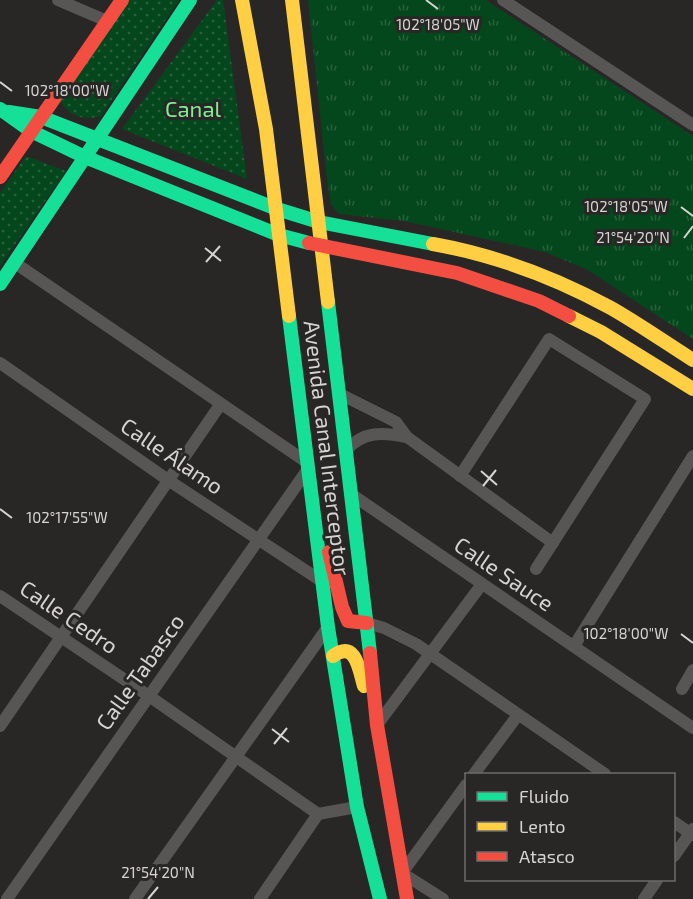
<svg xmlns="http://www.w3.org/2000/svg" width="693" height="899" font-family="'Exo 2',sans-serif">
  <defs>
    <pattern id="grass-tufts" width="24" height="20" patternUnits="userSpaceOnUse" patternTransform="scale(1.5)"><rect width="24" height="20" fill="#05471c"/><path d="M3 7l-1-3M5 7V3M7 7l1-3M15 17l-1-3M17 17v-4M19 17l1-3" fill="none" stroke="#29613c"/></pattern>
    <pattern id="park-dots" width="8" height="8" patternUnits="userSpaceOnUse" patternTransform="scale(1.5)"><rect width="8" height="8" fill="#05471c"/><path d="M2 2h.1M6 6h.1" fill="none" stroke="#29613c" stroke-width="1.8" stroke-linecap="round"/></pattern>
  </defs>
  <rect width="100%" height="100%" fill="#282726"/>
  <path fill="url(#grass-tufts)" d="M308 0H486L693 136V339L588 270 545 252 404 221 339 214 331 205 327 180Z"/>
  <g fill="url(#park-dots)">
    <path d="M128 0H179L100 117C80 119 74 118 60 102Z"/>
    <path d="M217 0H223L247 179 122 129Z"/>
    <path d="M26 156 66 171 0 266V193Z"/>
  </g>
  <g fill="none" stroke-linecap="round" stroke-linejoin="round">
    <g stroke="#575655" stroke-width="12">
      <path d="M58 0 107 21"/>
      <path d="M503 0 693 125"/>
      <path d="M15 263 308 463"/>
      <path d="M0 363 168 480 323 582"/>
      <path d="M340 394 396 422 407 437 553 543"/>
      <path d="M346 450C364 431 382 432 407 437"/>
      <path d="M460 476 549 339 645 399 536 569"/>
      <path d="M351 494 693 728"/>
      <path d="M0 596 149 696 318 814 357 807"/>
      <path d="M367 623 384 628 416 644 605 774"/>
      <path d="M574 646 693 456"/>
      <path d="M682 689 693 670"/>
      <path d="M377 725 482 584"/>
      <path d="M0 726 220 405"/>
      <path d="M474 774 518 715"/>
      <path d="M674 822 693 835"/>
      <path d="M674 856 693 829"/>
      <path d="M7 899 308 469"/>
      <path d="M135 899 328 627"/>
      <path d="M260 899 318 814"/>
      <path d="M443 899 402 873 466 785"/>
      <path d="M644 899 657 880"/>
    </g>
    <g stroke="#16e098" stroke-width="14">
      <path d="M0 109 31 131 85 157 279 235 309 243"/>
      <path d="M9 112 41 117 277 209 319 222 433 244"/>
      <path d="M0 284 190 0"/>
      <path d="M328 302 370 653"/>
      <path d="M289 316 328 627 357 807 380 899"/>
    </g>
    <g stroke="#ffcf43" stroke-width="14">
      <path d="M242 0 266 129 289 316"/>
      <path d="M292 0 328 302"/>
      <path d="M433 244C494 255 556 278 611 308 639 324 666 343 693 360"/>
      <path d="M569 316 601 332 693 389"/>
      <path d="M333 656C356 640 359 669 364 686"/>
    </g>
    <g stroke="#f24e42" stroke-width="14">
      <path d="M0 177 122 0"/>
      <path d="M309 243 457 273 539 301 569 316"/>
      <path d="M329 552 342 607 348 621 367 623"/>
      <path d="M370 653 377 725 407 899"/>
    </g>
  </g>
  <path fill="none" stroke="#d6d4d3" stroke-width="2" d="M426 0 438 9M0 82 12 91M681 207 693 216M684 238 693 226M205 248 221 261M206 262 220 246M481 471 497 485M483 486 496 470M0 509 12 518M681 634 693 643M272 729 289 742M274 744 287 728M148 899 158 887"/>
  <g text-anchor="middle" stroke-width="6" stroke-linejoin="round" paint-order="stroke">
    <g font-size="22" fill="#7fee95" stroke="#292725">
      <text x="193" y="117">Canal</text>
    </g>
    <g font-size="22" fill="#d6d4d3" stroke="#292725">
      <text transform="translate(327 448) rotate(83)" y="8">Avenida Canal Interceptor</text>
      <text transform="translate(172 456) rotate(34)" y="8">Calle Álamo</text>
      <text transform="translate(504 574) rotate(34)" y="8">Calle Sauce</text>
      <text transform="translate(69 617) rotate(34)" y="8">Calle Cedro</text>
      <text transform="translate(140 672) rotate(-55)" y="8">Calle Tabasco</text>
    </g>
  </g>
  <g font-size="15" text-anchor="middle" fill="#d6d4d3" stroke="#292725" stroke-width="6" stroke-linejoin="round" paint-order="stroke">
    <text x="438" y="30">102°18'05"W</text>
    <text x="67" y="96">102°18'00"W</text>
    <text x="626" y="212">102°18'05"W</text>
    <text x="633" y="243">21°54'20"N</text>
    <text x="67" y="523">102°17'55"W</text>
    <text x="626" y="639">102°18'00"W</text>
    <text x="158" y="878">21°54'20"N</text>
  </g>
  <rect x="465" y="773" width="210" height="108" fill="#292725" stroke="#6e6c6b" stroke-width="1.5"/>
  <rect x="477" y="792" width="30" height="9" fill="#16e098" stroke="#6e6c6b" stroke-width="1.5"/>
  <text x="519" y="803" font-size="18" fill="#d6d4d3">Fluido</text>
  <rect x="477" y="822" width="30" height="9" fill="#ffcf43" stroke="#6e6c6b" stroke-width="1.5"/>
  <text x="519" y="833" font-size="18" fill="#d6d4d3">Lento</text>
  <rect x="477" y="852" width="30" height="9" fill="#f24e42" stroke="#6e6c6b" stroke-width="1.5"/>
  <text x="519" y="863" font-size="18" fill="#d6d4d3">Atasco</text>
</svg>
